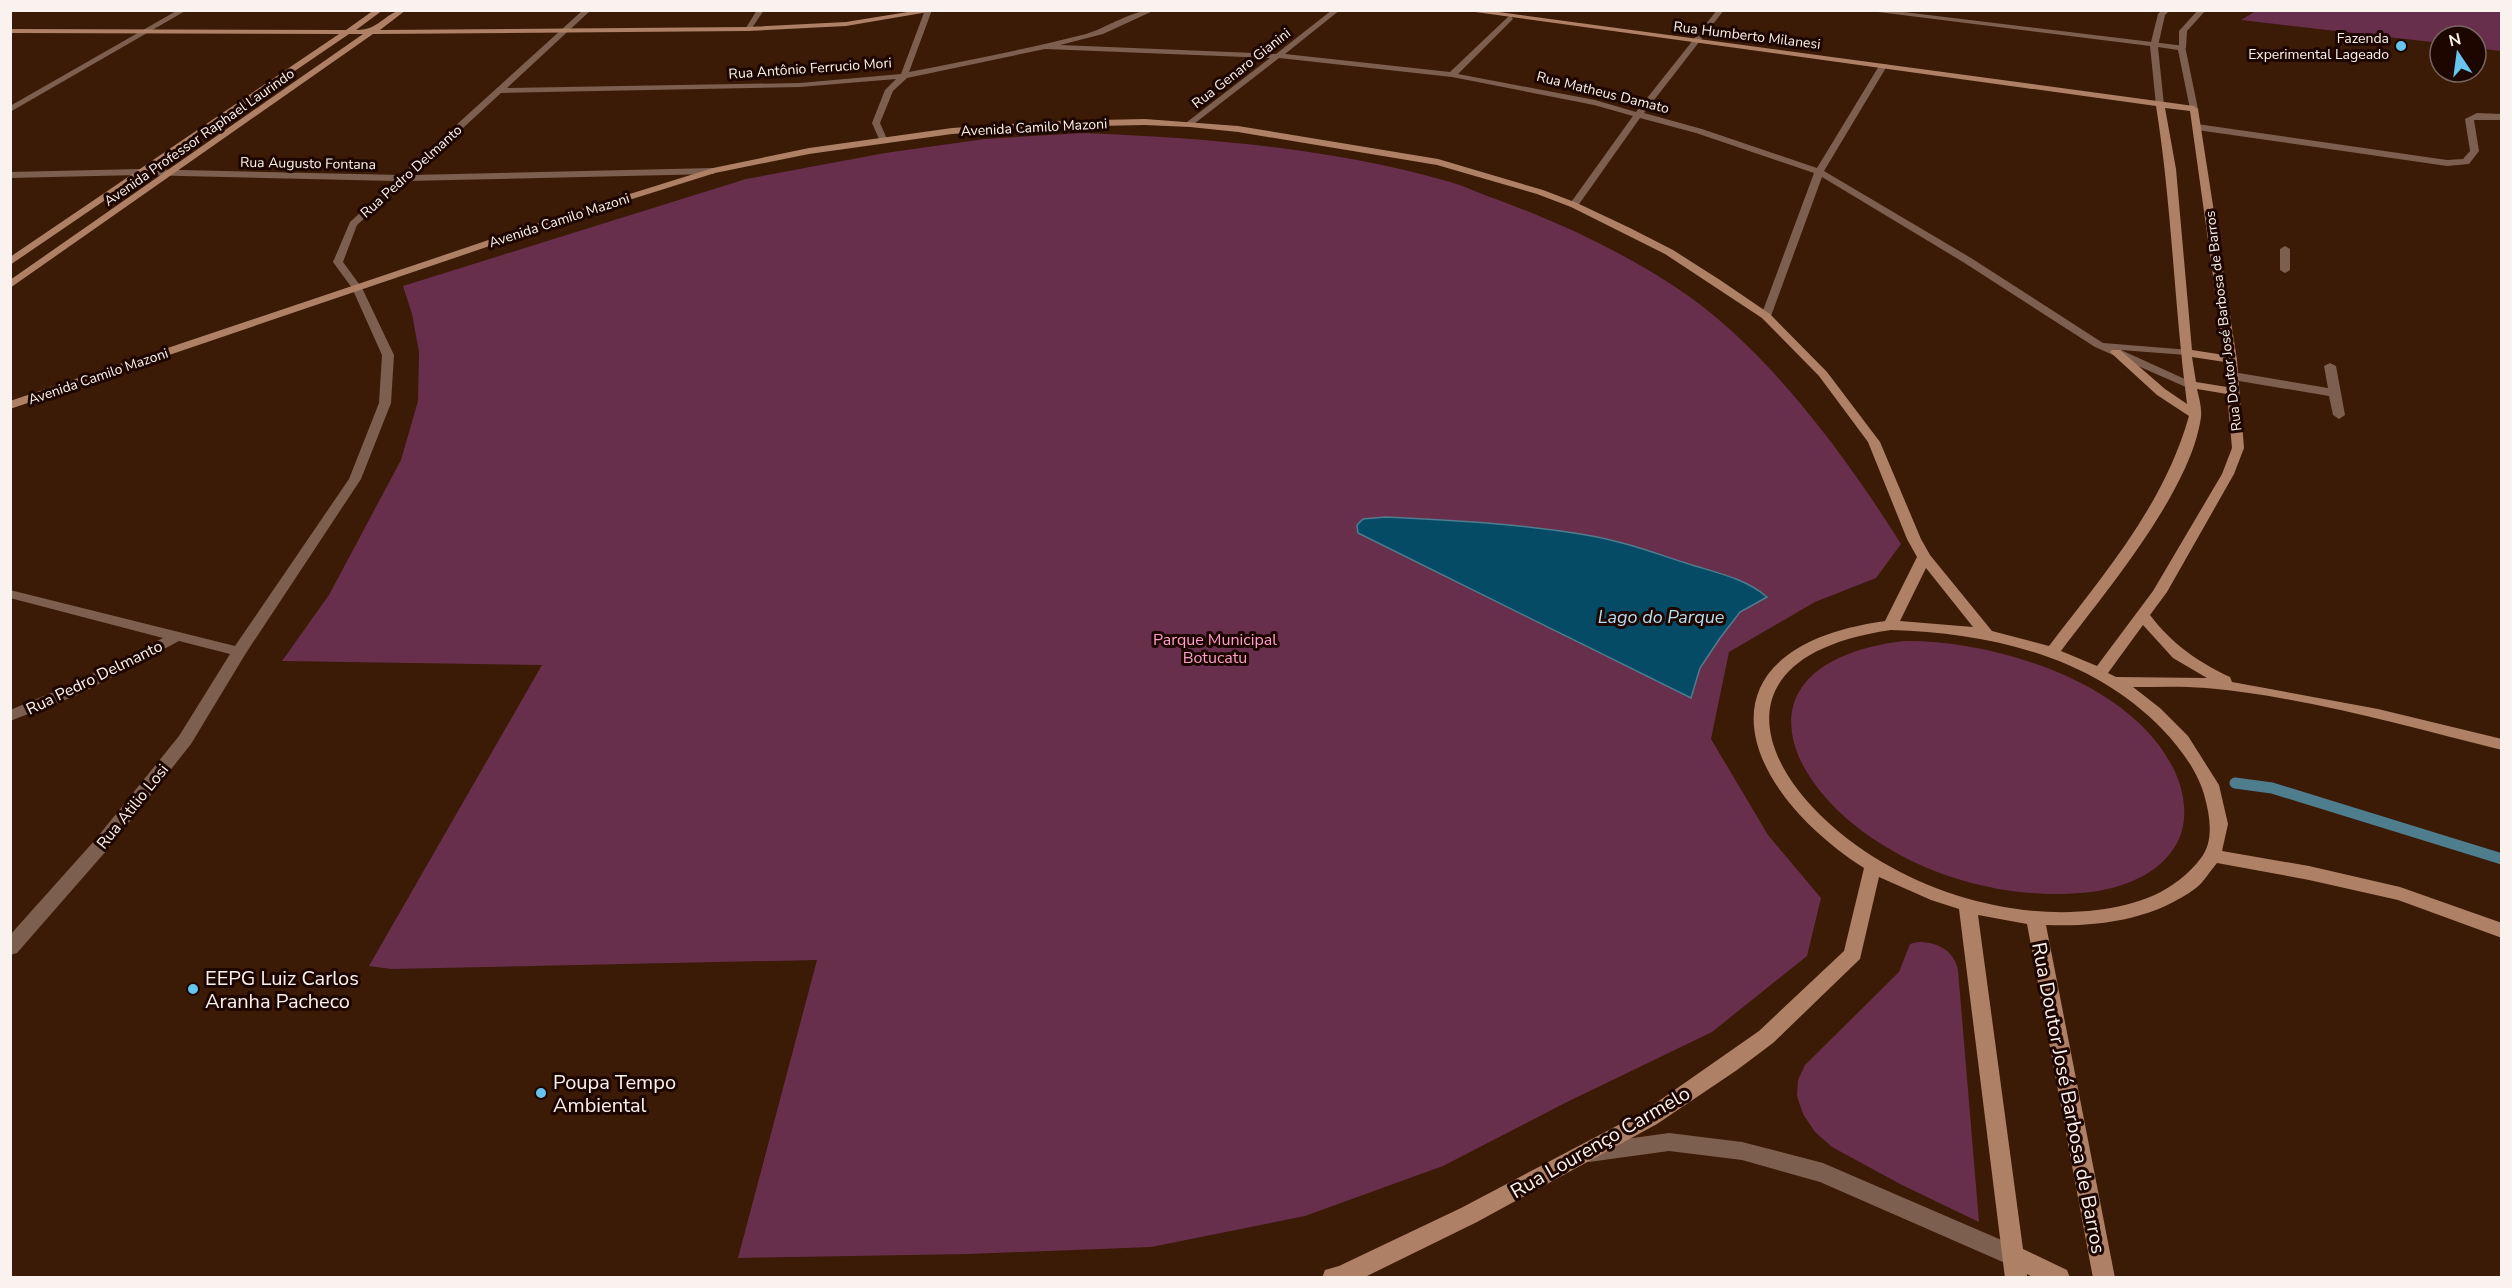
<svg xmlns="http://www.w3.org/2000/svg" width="2512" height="1288" font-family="'Nunito Sans',sans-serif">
  <rect width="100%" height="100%" fill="#3b1a06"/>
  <g fill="#682f4c">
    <path d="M2256 11H2501V51L2476 48V36H2440V43L2241 20Z"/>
    <path d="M1083 133C1203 138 1326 147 1443 180 1460 184 1476 192 1493 198 1561 223 1628 254 1687 295 1771 354 1847 458 1901 544L1876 578 1815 602 1729 652 1711 739 1768 835 1821 898 1807 956 1712 1032 1565 1103 1443 1166 1305 1216 1151 1247 968 1254 738 1258 817 960 391 969 369 966 542 665 282 661 329 595 401 460 418 401 419 352 412 314 403 286 746 179 885 153 985 139Z"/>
    <path d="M1904 641C1997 640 2141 684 2178 779 2186 801 2188 828 2174 848 2155 878 2114 891 2080 893 2016 898 1949 883 1893 851 1778 786 1734 662 1904 641Z"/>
    <path d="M1918 942C1937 942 1954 950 1958 970L1979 1222 1902 1185 1832 1147 1815 1132 1803 1114 1797 1096 1798 1080 1805 1065 1899 972 1910 944Z"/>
  </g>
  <path fill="#054b65" stroke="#4e7d8e" stroke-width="1.5" d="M1386 517C1452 520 1521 524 1586 535 1623 541 1657 554 1692 565 1718 573 1746 579 1767 597L1740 612 1720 638 1700 668 1691 698 1358 533 1357 525 1363 519Z"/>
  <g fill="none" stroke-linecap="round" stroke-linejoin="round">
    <path stroke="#4e7d8e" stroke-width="11" d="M2235 783 2272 788 2502 859"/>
    <g fill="#7c5f4f" fill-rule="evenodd">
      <path d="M2162 10H2170L2165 15 2158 46 2154 48 2150 46 2158 14Z"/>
      <path d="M2198 10H2206L2187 31 2186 48 2179 50V31Z"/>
      <path d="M2477 113 2502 114V120H2474L2479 151 2469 164 2447 166 2197 130 2193 127 2197 124 2447 160 2463 159 2470 151 2465 119Z"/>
      <path d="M2285 246 2290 249V270L2285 273 2280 270V249Z"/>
      <path d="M2330 363 2336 366 2345 415 2339 419 2333 415 2329 396 2233 380 2227 376 2233 372 2328 388 2324 366Z"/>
    </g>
    <g fill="#7c5f4f" fill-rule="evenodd">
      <path d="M178 10H187L10 112V106Z"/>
      <path d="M583 10H591L507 88 800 83 901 74 925 10H932L909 72C968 60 1028 49 1086 34 1109 27 1131 10 1155 10L1103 34 1060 45 1276 54 1332 10H1340L1285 54 1450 72 1510 15 1513 19 1458 74 1595 100 1636 112 1717 10H1724L1644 113 1702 129 1817 168 1879 66 1886 64 1887 66 1824 171 1971 258 2103 343 2190 350V354L2186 355 2121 350 2198 385 2196 388H2188L2095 347 1963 262 1822 177 1771 316 1766 319 1762 318 1761 316 1814 173 1696 133 1640 118 1577 207H1571L1569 205 1633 116 1594 105 1452 77 1279 58 1190 127 1187 126V122L1270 58 1045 49 907 78 893 91 880 123 887 139 883 142 879 139 872 123 885 90 896 79 800 87 501 93 412 175 713 168 718 171 713 174 406 181 357 225 343 262 362 288 394 355 391 403 361 479 246 653 191 744 107 850 17 953 10 955V935L95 840 179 736 230 654 179 641 80 694 10 721V710L68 686 163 638 10 598V590L235 646 349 479 379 403 382 355 352 288 333 262 350 222 395 181 139 175 10 178V172L139 169 401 175Z"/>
      <path d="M757 10H764L750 31H744Z"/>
      <path d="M1862 10H1887L2185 46 2198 109 2194 112 2190 109 2178 50 2158 47 2164 105 2160 108 2156 105 2150 46Z"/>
      <path d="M1669 1133 1742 1142 1823 1163 2020 1248 2023 1255 2020 1262 2012 1266 1820 1182 1742 1160 1669 1151 1589 1162 1581 1160 1578 1153 1581 1146 1589 1144Z"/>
    </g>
    <g fill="#ae8066" fill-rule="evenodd">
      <path d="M374 10H383L356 30C382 30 385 10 406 10L380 30 747 27 846 22 920 10H940L846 26 747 31 373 34 10 288V280L363 34H349L10 265V257L339 34 10 33V29L346 30Z"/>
      <path d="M1461 10H1484L2194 106 2198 109 2237 360 2244 448 2234 474 2167 592 2150 615C2172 644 2198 662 2230 677L2232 682 2378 709 2502 739V750C2405 726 2306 697 2206 688 2182 686 2157 687 2133 687L2160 708 2188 736 2219 785 2228 824 2222 851 2309 866 2400 887 2502 923V938L2398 900 2309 880 2217 863C2210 871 2204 882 2196 888 2153 920 2098 927 2046 925L2115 1278H2093L2027 924 1978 915 2023 1249 2067 1270 2070 1278H2034L2027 1274V1278H2005L1959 909 1931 900 1879 877 1860 959 1773 1043 1737 1070 1657 1124 1477 1222 1363 1278H1322L1325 1270 1339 1266 1461 1208 1643 1112 1759 1031 1844 951 1864 868C1734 784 1693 648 1885 621L1917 557 1907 539 1868 442 1819 376 1762 318 1665 254 1571 207 1537 194 1437 165 1238 132 1190 127 1145 125 1052 127 952 134 809 154 715 173 578 216 10 409V401L572 212 713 168 809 148 952 128 1052 121 1145 119 1238 126 1438 159 1543 190 1577 203 1630 228 1673 250 1720 280 1770 314 1827 372 1880 442 1921 539 1930 555 1992 631 2049 646C2104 574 2164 505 2189 416L2157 395 2110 352 2112 350H2120L2165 389 2187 404C2174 305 2172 205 2156 106ZM2165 108 2190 111 2224 355 2192 350 2176 169ZM2192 357 2225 362 2227 387 2196 382ZM2197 389 2227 394 2232 448 2222 474 2153 591 2097 666 2061 651C2106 591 2191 491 2201 417 2202 408 2199 398 2197 389ZM1926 568 1973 627 1900 621ZM2143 625 2173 658 2207 678 2116 677 2108 673ZM1891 630C1990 633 2092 656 2163 730 2181 749 2199 773 2205 798 2210 817 2214 841 2201 858 2175 892 2138 905 2097 910 2024 919 1945 899 1882 862 1759 789 1703 657 1891 630Z"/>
    </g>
  </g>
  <g fill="#66c4ef" stroke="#1e0600" stroke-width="2">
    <circle cx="2401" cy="46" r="6"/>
    <circle cx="193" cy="989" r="6"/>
    <circle cx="541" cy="1093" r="6"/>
  </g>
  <g text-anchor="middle" stroke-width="6" stroke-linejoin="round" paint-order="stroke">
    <g font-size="14" fill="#faf2ee" stroke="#1e0600">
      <text transform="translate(1747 35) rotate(7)" y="5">Rua Humberto Milanesi</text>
      <text transform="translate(810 68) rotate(-4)" y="5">Rua Antônio Ferrucio Mori</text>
      <text transform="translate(1241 68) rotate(-38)" y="5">Rua Genaro Gianini</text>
      <text transform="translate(1603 92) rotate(14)" y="5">Rua Matheus Damato</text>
      <text transform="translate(1034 127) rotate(-3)" y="5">Avenida Camilo Mazoni</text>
      <text transform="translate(199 137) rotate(-35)" y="5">Avenida Professor Raphael Laurindo</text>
      <text transform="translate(308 163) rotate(1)" y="5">Rua Augusto Fontana</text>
      <text transform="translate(411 171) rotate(-42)" y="5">Rua Pedro Delmanto</text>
      <text transform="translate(559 220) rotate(-18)" y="5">Avenida Camilo Mazoni</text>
      <text transform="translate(2223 321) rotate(-97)" y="5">Rua Doutor José Barbosa de Barros</text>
      <text transform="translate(98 376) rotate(-19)" y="5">Avenida Camilo Mazoni</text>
    </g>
    <g font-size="14" fill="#faf2ee" stroke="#1e0600" text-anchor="end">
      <text x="2389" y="43">Fazenda<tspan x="2389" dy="16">Experimental Lageado</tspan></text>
    </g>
    <g font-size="16" fill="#fd9fcc" stroke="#1e0600">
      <text x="1215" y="645">Parque Municipal<tspan x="1215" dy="18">Botucatu</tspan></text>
    </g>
    <g font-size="16" fill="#faf2ee" stroke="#1e0600">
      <text transform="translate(94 677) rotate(-26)" y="6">Rua Pedro Delmanto</text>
      <text transform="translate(132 806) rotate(-51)" y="6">Rua Atilio Losi</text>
    </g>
    <g font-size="18" font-style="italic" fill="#b8dff3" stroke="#1e0600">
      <text x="1661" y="623">Lago do Parque</text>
    </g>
    <g font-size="20" fill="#faf2ee" stroke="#1e0600" text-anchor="start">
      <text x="205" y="985">EEPG Luiz Carlos<tspan x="205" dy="23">Aranha Pacheco</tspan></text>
      <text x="553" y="1089">Poupa Tempo<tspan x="553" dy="23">Ambiental</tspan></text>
    </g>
    <g font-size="20" fill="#faf2ee" stroke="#1e0600">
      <text transform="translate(2069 1098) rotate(79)" y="7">Rua Doutor José Barbosa de Barros</text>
      <text transform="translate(1600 1142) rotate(-30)" y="7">Rua Lourenço Carmelo</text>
    </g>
  </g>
  <rect width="2512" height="1288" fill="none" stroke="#faf2ee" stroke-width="24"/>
  <g transform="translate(2458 54) rotate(347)"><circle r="28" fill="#1e0600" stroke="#76645f" stroke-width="1.5"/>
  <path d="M0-4.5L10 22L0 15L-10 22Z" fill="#66c4ef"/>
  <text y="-9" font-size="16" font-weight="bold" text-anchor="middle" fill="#faf2ee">N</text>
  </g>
</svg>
